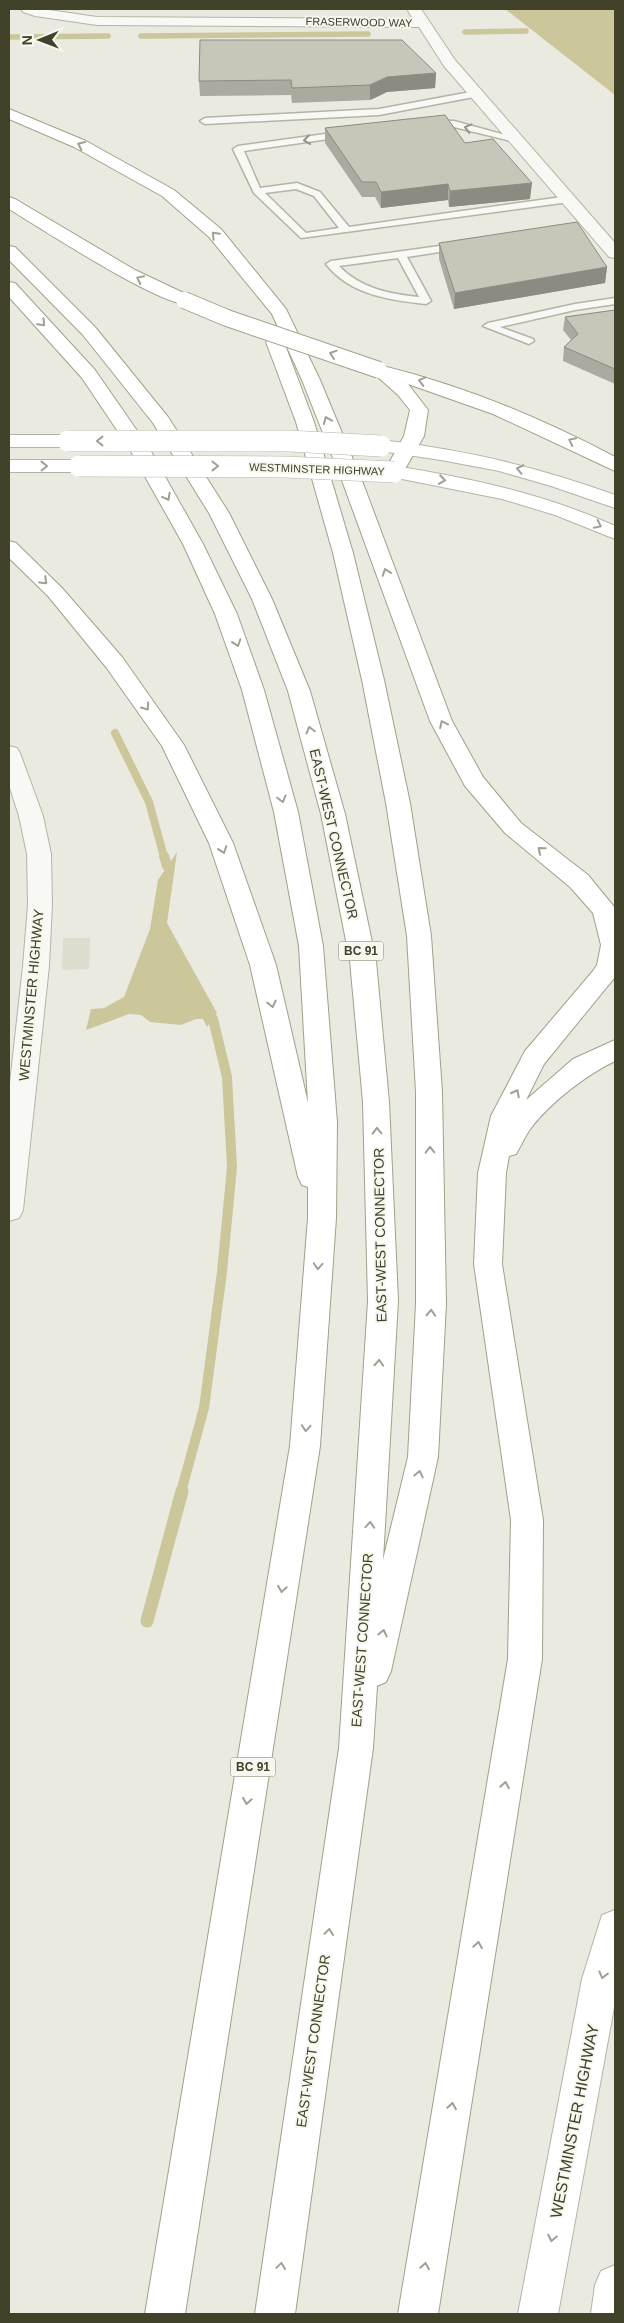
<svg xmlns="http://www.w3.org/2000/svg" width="624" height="2323" font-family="Helvetica,sans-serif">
  <rect width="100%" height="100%" fill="#eaeae1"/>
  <path fill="#dcdccf" d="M63 938H90L89 969 62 970Z"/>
  <g fill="#cbc79b">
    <path d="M505 9H615V95Z"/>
    <path d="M177 852 167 923 217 1013 207 1027 203 1019H196L181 1025 150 1022 141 1015 129 1014 86 1030 91 1009 104 1008 124 997 150 929 158 880Z"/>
  </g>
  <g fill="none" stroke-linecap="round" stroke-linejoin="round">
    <g stroke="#cbc79b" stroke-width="5.5">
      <path d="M465 32 526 31"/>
      <path d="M141 36 368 34"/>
      <path d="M9 37 108 36"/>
    </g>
    <path stroke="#cbc79b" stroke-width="8" d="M115 733 149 802 164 857"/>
    <g stroke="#cbc79b" stroke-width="10">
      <path d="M164 856 167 866"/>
      <path d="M181 1492 204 1408 222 1272 232 1167 227 1077 213 1019"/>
    </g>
    <path stroke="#cbc79b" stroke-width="13" d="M147 1621 182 1491"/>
    <defs>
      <g id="service">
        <path d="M476 91 480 94 479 96 379 115 205 124 200 121 205 118 379 109Z"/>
        <path d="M430 120 454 121 520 139 515 142 454 127 427 125V121Z"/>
        <path d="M347 131 350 132V136L244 151 260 188 297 183 320 192 349 227 569 196 574 199 569 202 301 238 254 193 233 149 238 146ZM296 189 314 196 339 228 306 233 265 193Z"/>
        <path d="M461 243 466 246 465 248 407 257 431 301 426 304C390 300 350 295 326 264L331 261ZM398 258 419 297C389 294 360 288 339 266Z"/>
        <path d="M615 298V304L575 310 500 327 533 339 534 341 529 344 483 326 488 323 575 304Z"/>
      </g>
      <g id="minor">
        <path d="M21 9H42L97 17 413 19 407 9H421L455 60 615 243V258L609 257 444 66 419 27 97 25 35 16 23 12Z"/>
        <path d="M9 746 17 748 20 753 43 816 51 854 52 905 49 966 23 1210 19 1218 9 1221V1092L23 966 28 905 27 854 19 816 9 785Z"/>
      </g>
      <g id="secondary">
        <path d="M9 435H68L75 437 78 441 75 445 68 447H9Z"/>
        <path d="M381 440C461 449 539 467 615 495V508L551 486 499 471 441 460 374 450 371 446 374 442Z"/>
        <path d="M9 460H79L86 462 89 466 86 470 79 472H9Z"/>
        <path d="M394 466C470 478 545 494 615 526V539L555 515 502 499 387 476 384 472 387 468Z"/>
        <path d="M615 1910V2002L558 2314H518L582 1979 602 1915Z"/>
        <path d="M615 2265V2314H591L595 2285 601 2271Z"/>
      </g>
      <g id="motorway">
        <path d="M9 109 86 141 174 190 221 229 286 309 320 380 364 486 452 721 483 777 521 823 588 875 615 908V977L544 1064 526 1100 573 1059 615 1040V1061C586 1075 551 1102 531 1128 525 1136 521 1146 516 1154L509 1156 506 1173 502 1264 543 1520 542 1659 438 2314H398L508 1659 511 1520 474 1264 478 1173 491 1116 525 1051 593 971 597 965 601 945 593 913 570 887 505 833 465 786 430 721 344 486 302 380 272 314 209 237 162 196 74 147 9 119Z"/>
        <path d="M9 197 15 199 135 270 190 296 193 300 190 304C166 310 37 226 9 209Z"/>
        <path d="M9 246 15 247 95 327 168 417 229 513 272 599 310 691 345 814 376 961 389 1102 398 1301 383 1560 408 1457 416 1304V1092L407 936 386 803 362 680 333 553 296 422 266 342 269 338H281L284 342 314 422 353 553 384 680 410 803 431 936 442 1092 446 1304 438 1457 391 1671 386 1682 377 1686 373 1748 295 2314H255L339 1748 368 1301 363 1102 350 961 321 814 288 691 252 599 209 513 153 423 83 335 9 260Z"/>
        <path d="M9 282 15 283 95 370 149 448 203 544 237 614 264 690 298 812 323 946 337 1122 336 1218 320 1446 185 2314H145L290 1446 308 1218V1187L302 1185 298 1177 250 965 209 843 162 746 106 667 48 596 9 558V541L16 543 62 588 122 657 184 745 233 843 276 965 308 1103 299 946 274 812 242 690 215 614 183 544 129 448 82 378 9 297Z"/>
        <path d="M379 365C461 385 540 417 615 457V471L493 414 408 384 428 410 424 436 401 476 394 478 387 476 384 472 404 436 410 410 398 395 370 370 373 366Z"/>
      </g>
    </defs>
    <use href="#service" stroke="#b4b4a6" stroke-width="3"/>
    <use href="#minor" stroke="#b4b4a6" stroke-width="2"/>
    <use href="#secondary" stroke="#b4b4a6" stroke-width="2"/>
    <use href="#motorway" stroke="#a1a188" stroke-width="2"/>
    <use href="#service" fill="#f8f8f4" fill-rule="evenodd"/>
    <use href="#minor" fill="#f8f8f4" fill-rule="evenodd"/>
    <use href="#secondary" fill="#fff" fill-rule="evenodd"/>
    <use href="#motorway" fill="#fff" fill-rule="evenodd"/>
    <defs>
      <g id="secondary-bridge">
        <path d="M68 441H289L381 446"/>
        <path d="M79 466 285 467 394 472"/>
      </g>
      <path id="motorway-bridge" d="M184 300 227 318 379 370"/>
    </defs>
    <use href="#secondary-bridge" stroke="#b4b4a6" stroke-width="22" stroke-linecap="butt"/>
    <use href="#motorway-bridge" stroke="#a1a188" stroke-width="18" stroke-linecap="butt"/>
    <use href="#secondary-bridge" stroke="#fff" stroke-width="21"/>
    <use href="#motorway-bridge" stroke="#fff" stroke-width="16"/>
  </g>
  <g fill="#aaab9e">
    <path d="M436 73 435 88 387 92 370 100 292 103 291 95 200 96 199 81Z"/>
    <path d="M325 128 465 143 530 199 449 207 448 200 381 208 375 197H362L325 143Z"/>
    <path d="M439 243 607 267 605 283 454 309 439 259Z"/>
    <path d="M615 310V384L563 361 564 347 571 340 563 330 565 317Z"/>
  </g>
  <g fill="#8b8b81">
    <path d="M436 73 435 88 387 92 370 100V85L387 77Z"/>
    <path d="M532 183 530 199 449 207 450 191Z"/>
    <path d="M448 184V200L381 208V192Z"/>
    <path d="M607 267 605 283 454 309 455 293Z"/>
  </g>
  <g fill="#c6c7b8" stroke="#8b8b81">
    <path d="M200 40H402L436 73 387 77 370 85 292 88 291 80 199 81Z"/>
    <path d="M445 115 465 143 493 139 532 183 450 191 448 184 381 192 376 182H362L325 128Z"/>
    <path d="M577 222 607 267 455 293 439 243Z"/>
    <path d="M615 310V369L564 347 578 334 565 317Z"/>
  </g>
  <defs><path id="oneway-chevron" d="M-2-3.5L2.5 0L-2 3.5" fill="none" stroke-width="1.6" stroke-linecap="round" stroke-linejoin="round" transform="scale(1.25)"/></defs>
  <g stroke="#939484">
    <use href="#oneway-chevron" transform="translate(468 128) rotate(-165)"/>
    <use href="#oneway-chevron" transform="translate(307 140) rotate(172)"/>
  </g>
  <g stroke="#a0a094">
    <use href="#oneway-chevron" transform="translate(81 145) rotate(-155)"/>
    <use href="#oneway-chevron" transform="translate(215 235) rotate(-135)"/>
    <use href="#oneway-chevron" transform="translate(140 279) rotate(-154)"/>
    <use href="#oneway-chevron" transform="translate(42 323) rotate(47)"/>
    <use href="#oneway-chevron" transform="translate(333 354) rotate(-161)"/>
    <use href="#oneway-chevron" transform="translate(422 381) rotate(-165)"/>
    <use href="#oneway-chevron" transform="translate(327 420) rotate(-112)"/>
    <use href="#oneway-chevron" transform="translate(100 441) rotate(-180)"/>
    <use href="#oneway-chevron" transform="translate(572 441) rotate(-154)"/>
    <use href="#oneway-chevron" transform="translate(44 466) rotate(-1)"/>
    <use href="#oneway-chevron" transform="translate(215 466)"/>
    <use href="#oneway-chevron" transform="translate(520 469) rotate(-168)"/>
    <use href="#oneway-chevron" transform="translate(442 480) rotate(9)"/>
    <use href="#oneway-chevron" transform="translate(167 497) rotate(61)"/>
    <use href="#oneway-chevron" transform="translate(598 525) rotate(26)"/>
    <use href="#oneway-chevron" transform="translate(386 572) rotate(-110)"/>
    <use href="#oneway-chevron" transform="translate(44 581) rotate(44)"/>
    <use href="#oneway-chevron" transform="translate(237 643) rotate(71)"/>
    <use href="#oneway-chevron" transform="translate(146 707) rotate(55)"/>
    <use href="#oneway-chevron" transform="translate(443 724) rotate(-116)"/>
    <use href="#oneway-chevron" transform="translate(310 730) rotate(-105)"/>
    <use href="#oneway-chevron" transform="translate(282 799) rotate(75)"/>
    <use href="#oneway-chevron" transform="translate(223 850) rotate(70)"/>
    <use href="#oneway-chevron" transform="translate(541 850) rotate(-141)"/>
    <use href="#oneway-chevron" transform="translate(272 1004) rotate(77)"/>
    <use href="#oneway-chevron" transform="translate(516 1093) rotate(-63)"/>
    <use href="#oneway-chevron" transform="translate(377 1131) rotate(-92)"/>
    <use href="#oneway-chevron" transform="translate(430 1150) rotate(-91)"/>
    <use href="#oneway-chevron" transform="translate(318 1266) rotate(94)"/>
    <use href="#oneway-chevron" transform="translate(431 1313) rotate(-87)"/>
    <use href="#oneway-chevron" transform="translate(379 1363) rotate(-87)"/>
    <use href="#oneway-chevron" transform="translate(306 1428) rotate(94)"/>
    <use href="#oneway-chevron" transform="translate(419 1474) rotate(-77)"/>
    <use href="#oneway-chevron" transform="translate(370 1525) rotate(-86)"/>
    <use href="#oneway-chevron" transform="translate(282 1589) rotate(99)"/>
    <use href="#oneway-chevron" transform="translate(383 1633) rotate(-77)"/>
    <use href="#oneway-chevron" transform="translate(505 1785) rotate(-81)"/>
    <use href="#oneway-chevron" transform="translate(247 1801) rotate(99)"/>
    <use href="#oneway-chevron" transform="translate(329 1932) rotate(-82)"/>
    <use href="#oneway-chevron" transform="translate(478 1945) rotate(-81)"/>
    <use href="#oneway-chevron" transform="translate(603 1975) rotate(104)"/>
    <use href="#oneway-chevron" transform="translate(452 2106) rotate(-81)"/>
    <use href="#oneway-chevron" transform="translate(552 2238) rotate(101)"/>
    <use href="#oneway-chevron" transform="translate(281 2266) rotate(-82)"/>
    <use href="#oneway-chevron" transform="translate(425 2266) rotate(-81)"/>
  </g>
  <g text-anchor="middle" stroke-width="4" stroke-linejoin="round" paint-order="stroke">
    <g font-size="11" fill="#414229" stroke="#f7f7f0">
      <text transform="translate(359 22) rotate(1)" y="4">FRASERWOOD WAY</text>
      <text transform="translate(317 469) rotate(2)" y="4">WESTMINSTER HIGHWAY</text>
    </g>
    <g fill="#f7f7f0" stroke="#787865" stroke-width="1">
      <rect x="338.5" y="941.5" width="45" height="19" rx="4"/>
      <rect x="230.5" y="1757.5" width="45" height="19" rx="4"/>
    </g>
    <g font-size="12" font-weight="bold" fill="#414229">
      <text x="361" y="955">BC 91</text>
      <text x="253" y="1771">BC 91</text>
    </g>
    <g font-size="14" fill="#414229" stroke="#f7f7f0">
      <text transform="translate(334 834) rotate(77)" y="5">EAST-WEST CONNECTOR</text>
      <text transform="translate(31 995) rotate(-85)" y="5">WESTMINSTER HIGHWAY</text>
      <text transform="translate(380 1235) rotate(-91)" y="5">EAST-WEST CONNECTOR</text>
      <text transform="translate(362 1640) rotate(-86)" y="5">EAST-WEST CONNECTOR</text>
      <text transform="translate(313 2041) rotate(-82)" y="5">EAST-WEST CONNECTOR</text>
    </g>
    <g font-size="16" fill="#414229" stroke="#f7f7f0">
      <text transform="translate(574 2121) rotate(-79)" y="6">WESTMINSTER HIGHWAY</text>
    </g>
  </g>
  <rect width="624" height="2323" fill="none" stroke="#414229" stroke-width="20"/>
  <g transform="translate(40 40) rotate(269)" stroke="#f7f7f0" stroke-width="4" paint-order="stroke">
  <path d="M0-4L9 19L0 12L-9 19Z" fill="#414229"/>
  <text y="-8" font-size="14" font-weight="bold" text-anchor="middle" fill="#414229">N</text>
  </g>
</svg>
